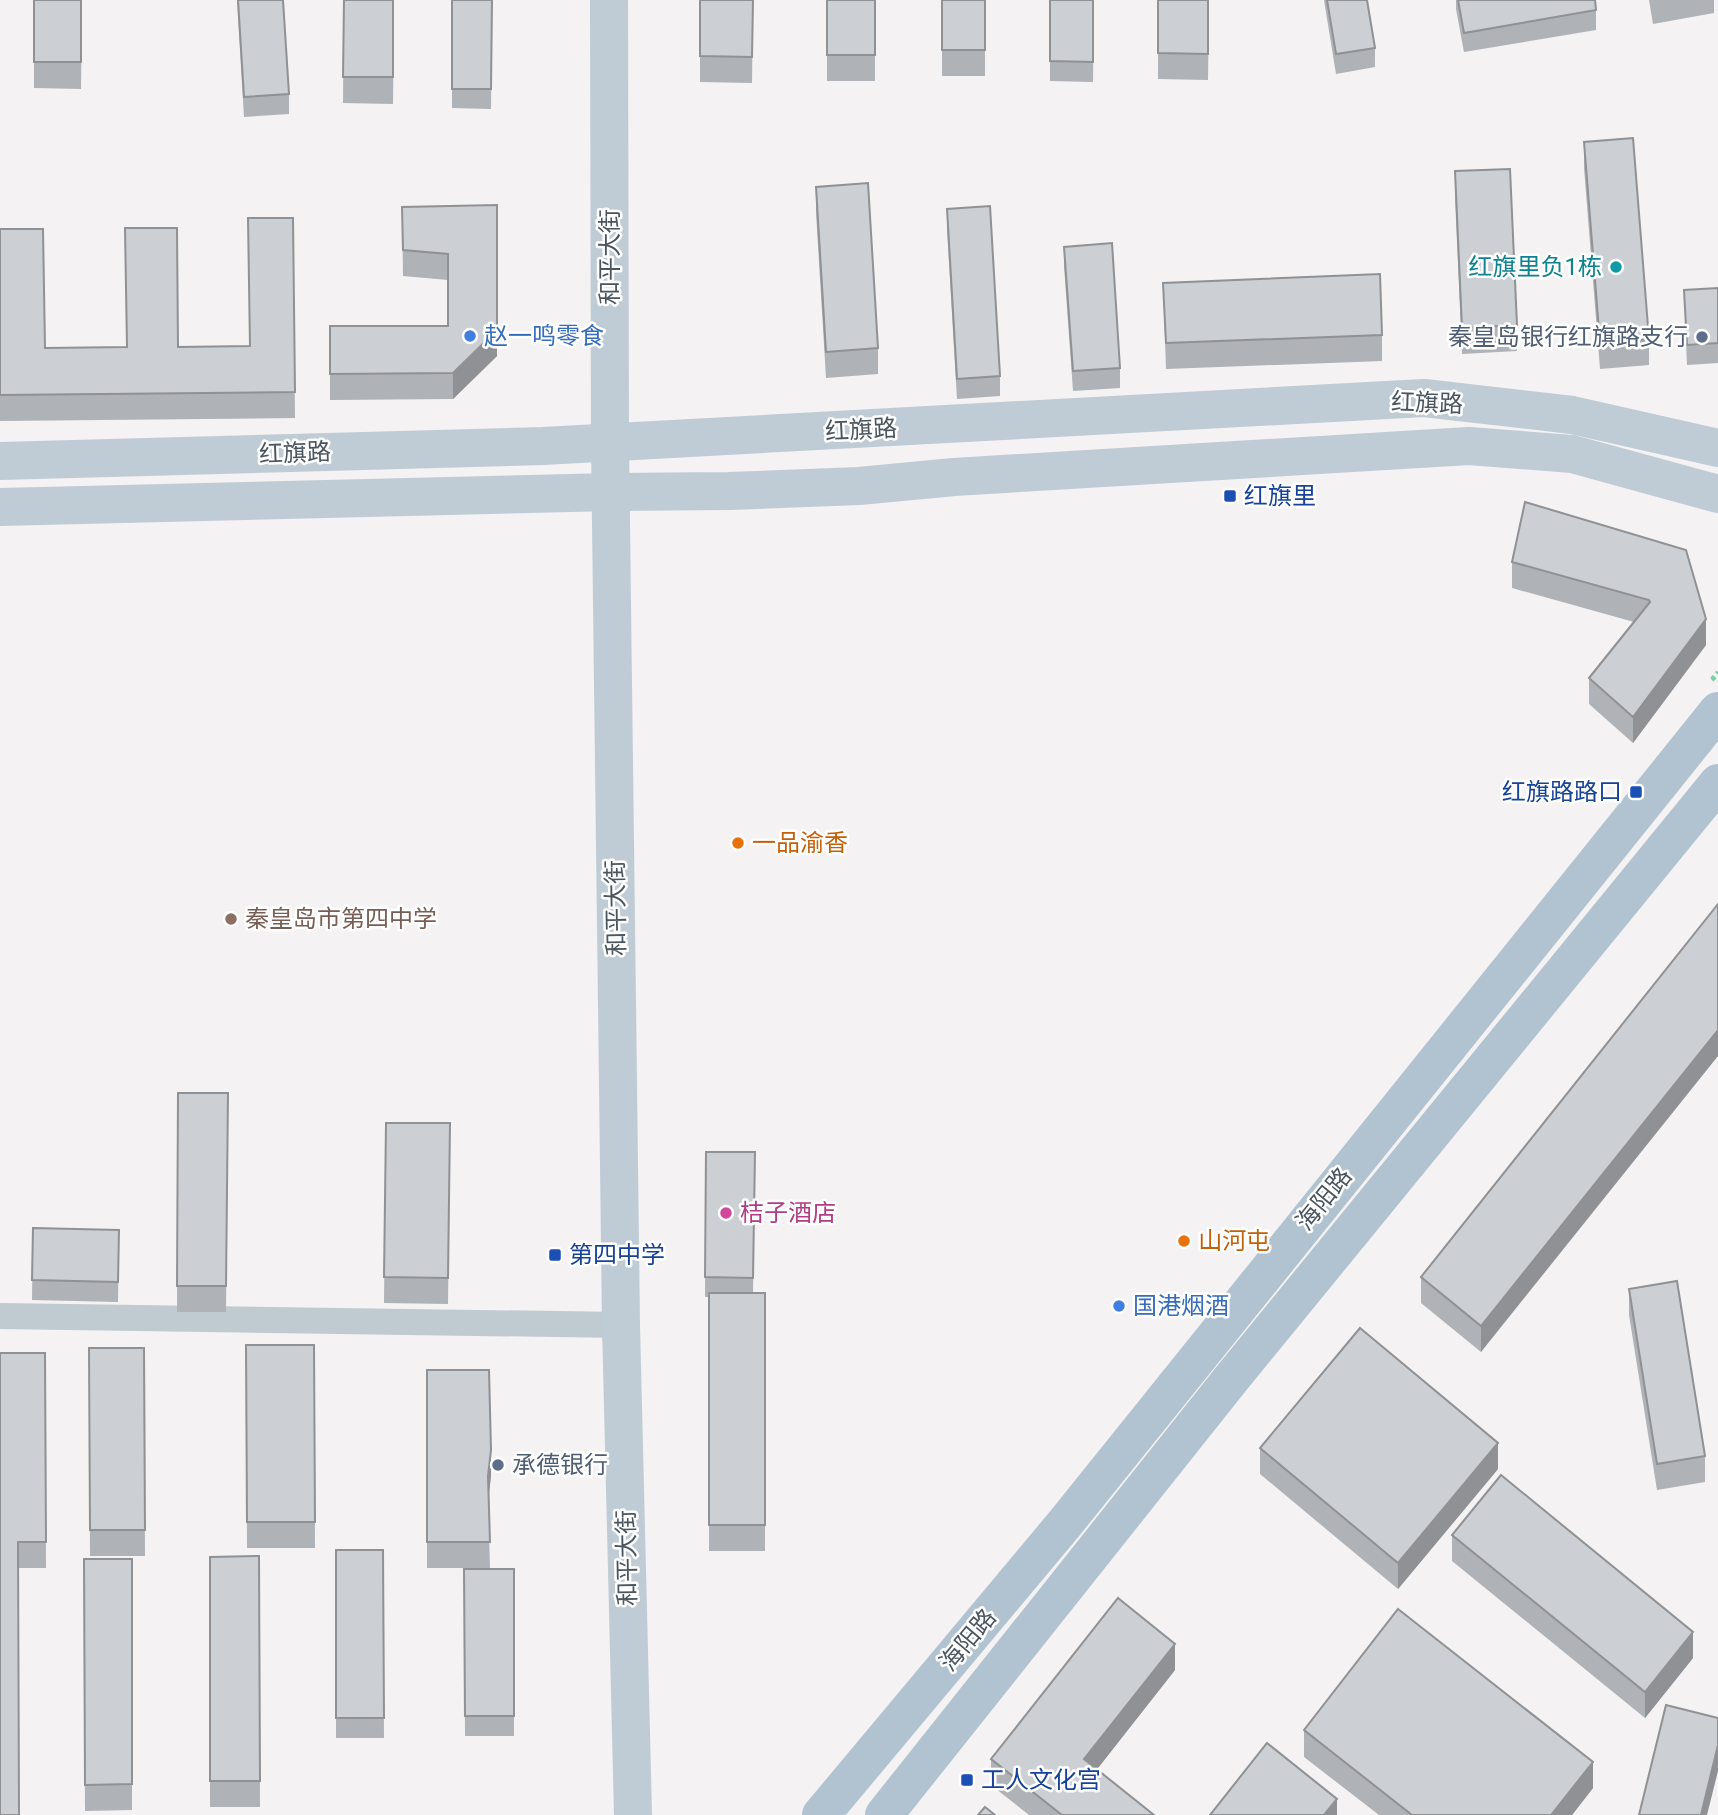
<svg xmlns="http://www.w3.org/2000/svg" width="1718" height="1815" font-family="Roboto,'Noto Sans SC',sans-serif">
  <rect width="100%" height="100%" fill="#f4f2f2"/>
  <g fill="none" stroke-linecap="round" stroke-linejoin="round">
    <path stroke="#77d1a0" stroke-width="4.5" stroke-dasharray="5 3.5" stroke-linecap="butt" d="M1715 680 1713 678 1718 672"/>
    <path stroke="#bfcad1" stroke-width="26" d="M0 1316 621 1325"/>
    <g stroke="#bfcbd5" stroke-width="38">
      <path d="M609 0 610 443 621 1325 633 1815"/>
      <path d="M0 461 543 446 1424 398 1572 415 1718 448"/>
      <path d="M0 507 612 492 729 491 859 486 954 477 1469 446 1572 454 1718 494"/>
    </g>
    <g stroke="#b1c2d1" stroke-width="38">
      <path d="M821 1815 1066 1522 1718 711"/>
      <path d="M884 1815 1231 1379 1718 783"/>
    </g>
  </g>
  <g fill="#afb2b6">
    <path d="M34 0H82L81 89 34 88Z"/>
    <path d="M237 0H283L289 94V114L244 117Z"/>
    <path d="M344 0H394L393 104 343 103Z"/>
    <path d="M452 0H492L491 109 452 108Z"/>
    <path d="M700 0H753L752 83 700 82Z"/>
    <rect x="827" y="0" width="48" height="81"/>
    <rect x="942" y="0" width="43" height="76"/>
    <path d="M1050 0H1094L1093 82 1050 81Z"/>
    <path d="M1158 0H1209L1208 80 1158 79Z"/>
    <path d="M1324 0H1367L1375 48V67L1336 74Z"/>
    <path d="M1456 0H1595L1596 10V30L1464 52 1456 9Z"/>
    <path d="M1649 0H1714V13L1653 24Z"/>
    <path d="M1584 142 1649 339V365L1600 369 1584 168Z"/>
    <path d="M1455 171 1517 325V351L1462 354 1455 197Z"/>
    <path d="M816 187 878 348V374L826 378 816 213Z"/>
    <path d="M497 205V356L453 399 330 400V326H448V280L403 276 402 207Z"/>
    <path d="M947 209 1000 376V396L957 399 947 229Z"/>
    <path d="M293 218 295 418 0 421V229L45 348 250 346Z"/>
    <path d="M1064 247 1120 368V388L1073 391 1064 266Z"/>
    <path d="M1163 283 1382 335V361L1166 369Z"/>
    <path d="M1718 288V363L1687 365 1684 290Z"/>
    <path d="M1686 550 1706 645 1633 743 1589 704V678L1634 622 1512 588V562Z"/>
    <path d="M1718 904 1481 1352 1421 1303V1277Z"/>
    <path d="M178 1093H228L226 1312H177Z"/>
    <path d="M386 1123H450L448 1304 384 1303Z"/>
    <path d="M706 1152H755L753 1293H765V1551H709V1297H705Z"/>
    <path d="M33 1228 119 1230 118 1302 32 1300Z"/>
    <path d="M1629 1289 1705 1456V1482L1657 1490 1629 1315Z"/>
    <path d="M246 1345H314L315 1548H247Z"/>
    <path d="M89 1348H144L145 1556H90Z"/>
    <path d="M0 1353H45L46 1568H18Z"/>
    <path d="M427 1370 491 1476 488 1497 490 1568H427Z"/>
    <path d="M1260 1448 1498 1469 1398 1589 1260 1474Z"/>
    <path d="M1452 1535 1693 1658 1645 1718 1452 1561Z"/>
    <path d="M336 1550H383L384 1738H336Z"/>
    <path d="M259 1556 260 1807H210V1557Z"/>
    <path d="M84 1559H132V1810L85 1811Z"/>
    <path d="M464 1569H514V1736H465Z"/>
    <path d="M1175 1670 1096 1770 1154 1815H1029L991 1785V1759Z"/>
    <path d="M1304 1730 1593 1788 1572 1815H1379L1304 1757Z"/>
  </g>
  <g fill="#8f9194">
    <path d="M497 330V356L453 399V373Z"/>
    <path d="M1706 619V645L1633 743V717Z"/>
    <path d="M1718 1030V1056L1481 1352V1326Z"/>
    <path d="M1498 1443V1469L1398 1589V1563Z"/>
    <path d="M491 1450V1476L488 1502V1476Z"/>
    <path d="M1693 1632V1658L1645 1718V1692Z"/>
    <path d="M1175 1644V1670L1084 1786V1759Z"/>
    <path d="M1718 1745V1771L1707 1815H1701Z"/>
    <path d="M1593 1762V1788L1572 1815H1551Z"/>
    <path d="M1337 1799V1815H1324Z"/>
  </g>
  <g fill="#cccfd4" stroke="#8f9194" stroke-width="2">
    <rect x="34" y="0" width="47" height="62"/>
    <path d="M238 0H283L289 94 244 97Z"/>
    <path d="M344 0H393V77H343Z"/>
    <path d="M452 0H492L491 89H452Z"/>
    <path d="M700 0H753L752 57 700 56Z"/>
    <rect x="827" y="0" width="48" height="55"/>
    <rect x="942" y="0" width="43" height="50"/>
    <path d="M1050 0H1093V62L1050 61Z"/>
    <path d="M1158 0H1208V54L1158 53Z"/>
    <path d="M1327 0H1367L1375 48 1336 54Z"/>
    <path d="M1458 0H1595L1596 10 1464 33Z"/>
    <path d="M1633 138 1649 339 1600 343 1584 142Z"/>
    <path d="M1510 169 1517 325 1462 328 1455 171Z"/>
    <path d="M868 183 878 348 826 352 816 187Z"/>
    <path d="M497 205V330L453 373 330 374V326H448V254L403 250 402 207Z"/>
    <path d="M990 206 1000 376 957 379 947 209Z"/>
    <path d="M248 218H293L295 392 0 395V229H43L45 348 127 347 125 228H177L178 347 250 346Z"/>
    <path d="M1112 243 1120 368 1073 371 1064 247Z"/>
    <path d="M1380 274 1382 335 1166 343 1163 283Z"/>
    <path d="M1718 288V343L1687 345 1684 290Z"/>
    <path d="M1525 502 1686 550 1706 619 1633 717 1589 678 1650 602 1649 600 1512 562Z"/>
    <path d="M1718 904V1030L1481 1326 1421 1277Z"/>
    <path d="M178 1093H228L226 1286H177Z"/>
    <path d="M386 1123H450L448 1278 384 1277Z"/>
    <path d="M706 1152H755L753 1278 705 1277Z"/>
    <path d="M33 1228 119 1230 118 1282 32 1280Z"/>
    <path d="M1677 1281 1705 1456 1657 1464 1629 1289Z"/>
    <rect x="709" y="1293" width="56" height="232"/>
    <path d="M1360 1328 1498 1443 1398 1563 1260 1448Z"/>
    <path d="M246 1345H314L315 1522H247Z"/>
    <path d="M89 1348H144L145 1530H90Z"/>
    <path d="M0 1353H45L46 1542H18L19 1815H0Z"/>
    <path d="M427 1370H489L491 1450 488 1476 490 1542H427Z"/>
    <path d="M1501 1475 1693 1632 1645 1692 1452 1535Z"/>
    <path d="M336 1550H383L384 1718H336Z"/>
    <path d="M259 1556 260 1781H210V1557Z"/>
    <path d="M84 1559H132V1784L85 1785Z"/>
    <path d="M464 1569H514V1716H465Z"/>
    <path d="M1118 1598 1175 1644 1084 1759 1154 1815H1062L991 1759Z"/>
    <path d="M1398 1609 1593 1762 1551 1815H1412L1304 1730Z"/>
    <path d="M1666 1705 1718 1718V1745L1701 1815H1639Z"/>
    <path d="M1267 1743 1337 1799 1324 1815H1210Z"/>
    <path d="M985 1807 995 1815H978Z"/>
  </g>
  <circle fill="#0f9aa8" stroke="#fff" stroke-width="2.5" cx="1616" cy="267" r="7"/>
  <g fill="#3f7fe0" stroke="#fff" stroke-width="2.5">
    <circle cx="470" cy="336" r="7"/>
    <circle cx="1119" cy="1306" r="7"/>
  </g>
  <g fill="#5c6f8a" stroke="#fff" stroke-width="2.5">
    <circle cx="1702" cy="337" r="7"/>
    <circle cx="498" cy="1465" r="7"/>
  </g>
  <g fill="#1a4fb4" stroke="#fff" stroke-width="2.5">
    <rect x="1223" y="489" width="14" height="14" rx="3.5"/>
    <rect x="1629" y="785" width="14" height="14" rx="3.5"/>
    <rect x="548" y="1248" width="14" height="14" rx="3.5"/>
    <rect x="960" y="1773" width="14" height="14" rx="3.5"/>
  </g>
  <g fill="#e8710a" stroke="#fff" stroke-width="2.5">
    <circle cx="738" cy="843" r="7"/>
    <circle cx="1184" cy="1241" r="7"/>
  </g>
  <circle fill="#8d6e63" stroke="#fff" stroke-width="2.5" cx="231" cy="919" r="7"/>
  <circle fill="#d1479c" stroke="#fff" stroke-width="2.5" cx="726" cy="1213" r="7"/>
  <g text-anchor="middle" stroke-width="5" stroke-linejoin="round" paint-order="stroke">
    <g font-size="24" fill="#495660" stroke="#fff">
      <text transform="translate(610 257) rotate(-90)" y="8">和平大街</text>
      <text transform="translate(1427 403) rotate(2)" y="8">红旗路</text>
      <text transform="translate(861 430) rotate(-3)" y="8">红旗路</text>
      <text transform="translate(295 453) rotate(-2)" y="8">红旗路</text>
      <text transform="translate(616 908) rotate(-91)" y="8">和平大街</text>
      <text transform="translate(1324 1199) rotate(-51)" y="8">海阳路</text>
      <text transform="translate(627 1558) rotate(-91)" y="8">和平大街</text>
      <text transform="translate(968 1640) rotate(-50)" y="8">海阳路</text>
    </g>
    <g font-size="24" fill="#0d838f" stroke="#fff" text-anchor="end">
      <text x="1602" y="275">红旗里负1栋</text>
    </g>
    <g font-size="24" fill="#366cbe" stroke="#fff" text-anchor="start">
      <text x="484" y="344">赵一鸣零食</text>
      <text x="1133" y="1314">国港烟酒</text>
    </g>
    <g font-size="24" fill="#4e5e75" stroke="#fff" text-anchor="end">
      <text x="1688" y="345">秦皇岛银行红旗路支行</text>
      <text x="512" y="1473" text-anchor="start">承德银行</text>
    </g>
    <g font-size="24" fill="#164399" stroke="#fff" text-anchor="start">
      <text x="1244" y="504">红旗里</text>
      <text x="1622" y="800" text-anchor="end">红旗路路口</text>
      <text x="569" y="1263">第四中学</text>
      <text x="981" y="1788">工人文化宫</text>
    </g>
    <g font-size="24" fill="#c56008" stroke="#fff" text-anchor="start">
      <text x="752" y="851">一品渝香</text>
      <text x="1198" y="1249">山河屯</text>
    </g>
    <g font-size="24" fill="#785e54" stroke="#fff" text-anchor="start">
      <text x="245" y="927">秦皇岛市第四中学</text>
    </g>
    <g font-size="24" fill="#b23c85" stroke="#fff" text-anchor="start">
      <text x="740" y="1221">桔子酒店</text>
    </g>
  </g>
</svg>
